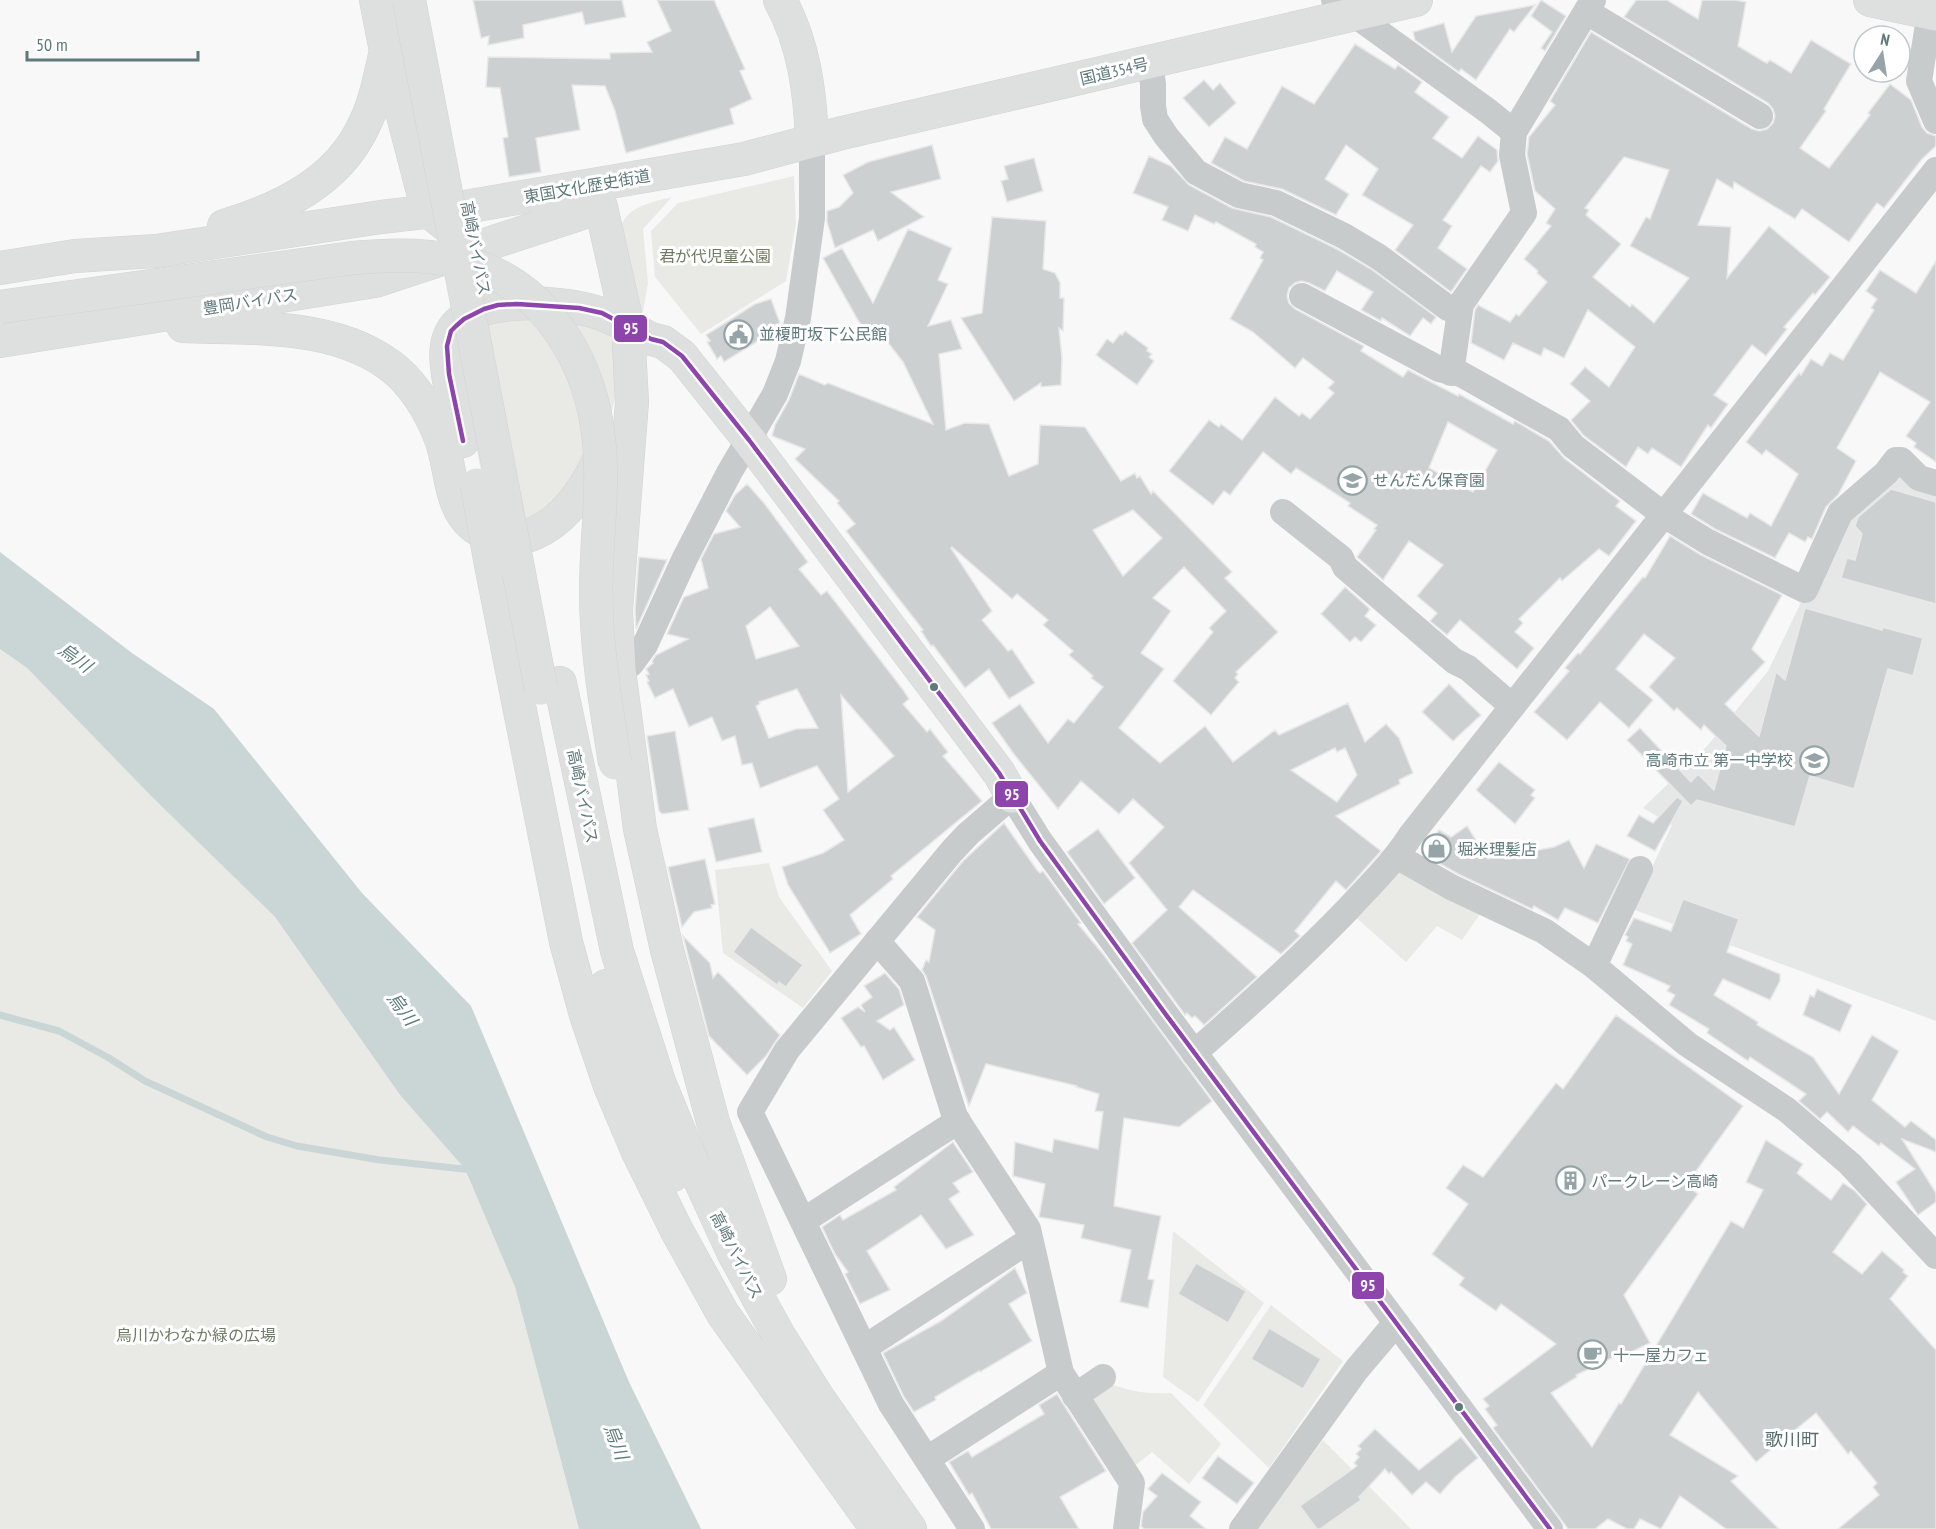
<svg xmlns="http://www.w3.org/2000/svg" width="1936" height="1529" font-family="'PT Sans Narrow','Noto Sans JP',sans-serif">
  <rect width="100%" height="100%" fill="#f8f8f8"/>
  <path fill="#e6e8e8" d="M1895 473 1936 490V1021L1632 909 1672 825 1643 808 1708 745 1768 671 1804 596 1844 521Z"/>
  <g fill="#e9eae5">
    <path d="M794 176 796 224 786 281 701 334 655 277 651 231 678 203Z"/>
    <path d="M672 197 643 229 648 283 643 312 635 304 621 227C627 206 653 202 672 197Z"/>
    <path d="M579 317 609 335 613 345 616 384 615 398 610 419 589 464 532 525 483 481 466 398 485 320Z"/>
    <path d="M0 649 27 668 152 797 275 917 400 1095 465 1169 515 1287 579 1529H0Z"/>
    <path d="M1400 862 1485 907 1462 940 1437 926 1406 962 1351 913Z"/>
    <path d="M769 863 779 897 832 971 803 1008 723 953 715 870Z"/>
    <path d="M1173 1231 1264 1303 1198 1402 1163 1377Z"/>
    <path d="M1271 1305 1343 1361 1269 1468 1203 1405Z"/>
    <path d="M1107 1382C1128 1392 1149 1394 1171 1393L1221 1444 1189 1484 1152 1452 1132 1468 1082 1397Z"/>
    <path d="M1323 1440 1411 1529H1256Z"/>
  </g>
  <path fill="#cad6d6" d="M0 552 132 653 214 709 362 893 471 1006 629 1382 701 1529H579L515 1287 465 1169 400 1095 275 917 152 797 27 668 0 649Z"/>
  <g fill="none" stroke-linecap="round" stroke-linejoin="round">
    <path stroke="#cad6d6" stroke-width="7" d="M0 1015 59 1031 109 1058 145 1081 267 1137 297 1146 380 1160 473 1170"/>
  </g>
  <g fill="#cdd0d0" stroke="#e8e8e8" stroke-width="1.5" fill-rule="evenodd">
    <path d="M473 0H622L626 17 585 25 582 12 523 25 524 38 488 45 489 36 481 38Z"/>
    <path d="M657 0H714L745 69 740 71 752 99 730 109 734 124 626 153 615 111 605 86 572 85 580 130 536 138 541 172 509 177 503 138 508 137 500 88 486 87 488 57 610 59V53L652 52 647 42 671 31Z"/>
    <path d="M1541 0 1566 16 1545 51 1541 48 1552 32 1531 16Z"/>
    <path d="M1636 0H1667L1698 19 1702 0H1735L1746 2 1738 46 1763 61 1767 63 1770 60 1791 73 1811 40 1851 64 1824 109 1826 111 1800 148 1829 168 1870 115 1868 113 1890 84 1911 100 1922 127 1927 133 1936 136V146L1922 159 1884 208 1877 203 1849 242 1802 209 1795 219 1734 182 1733 189 1717 179 1698 225 1731 227 1727 278 1769 226 1830 277 1815 295 1813 293 1784 327 1787 329 1766 356 1752 345 1714 395 1728 404 1711 428 1708 425 1681 467 1652 448 1648 454 1638 447 1626 467 1583 435 1571 420 1590 401 1570 384 1585 367 1609 387 1635 347 1588 310 1564 358 1544 348 1541 356 1513 343 1504 360 1471 343 1475 310 1478 305 1510 322 1516 314 1519 316 1547 282 1537 273 1538 271 1524 259 1551 226 1546 223 1555 209 1535 191 1527 154 1529 137 1555 105 1550 101 1591 32 1752 129 1759 131 1767 129 1773 123 1775 116 1773 109 1768 103 1624 17ZM1624 157 1669 170 1650 219 1646 217 1630 246 1689 278 1654 323 1632 304 1630 307 1593 277 1621 244 1586 215 1589 210 1585 208Z"/>
    <path d="M1535 5 1514 32 1510 29 1476 80 1461 69 1459 72 1415 40 1413 32 1444 23 1452 52 1476 16Z"/>
    <path d="M1355 44 1395 69 1398 65 1422 82 1415 92 1449 117 1433 138 1462 158 1478 136 1497 150 1498 161 1490 172 1481 166 1443 220 1452 226 1438 248 1467 269 1451 292 1395 250 1413 225 1362 195 1378 169 1346 145 1325 179 1349 194 1336 215 1282 189 1244 181 1211 163 1225 137 1247 149 1282 86 1314 104Z"/>
    <path d="M1204 80 1213 90 1220 83 1236 103 1209 127 1183 98Z"/>
    <path d="M932 145 941 179 891 192 924 217 878 241 873 230 835 248 827 222V211L839 207 853 193 843 175 868 162Z"/>
    <path d="M1149 156 1171 166 1189 185 1232 208 1271 217 1337 249 1371 269 1436 317 1431 324 1423 318 1410 336 1382 318 1381 321 1361 310 1373 292 1337 271 1325 291 1309 283 1301 281 1295 283 1289 288 1287 296 1289 303 1295 309 1364 346 1361 351 1403 377 1408 370 1458 396 1459 394 1513 424 1515 421 1549 441 1564 458 1620 501 1616 506 1636 521 1609 556 1599 549 1562 581 1560 578 1519 619 1523 623 1515 632 1534 648 1517 669 1460 620 1447 635 1430 621 1437 613 1417 596 1443 565 1409 541 1383 580 1357 557 1376 530 1374 529 1377 525 1348 506 1350 503 1296 468 1291 474 1263 452 1230 495 1224 491 1213 505 1169 471 1209 420 1219 427 1221 424 1242 440 1275 397 1299 416 1302 413 1310 419 1334 393 1328 388 1334 382 1303 358 1295 368 1253 332 1230 319 1263 260 1260 258 1263 252 1255 247 1256 244 1216 222 1214 224 1195 215 1188 231 1162 220 1168 207 1133 193ZM1448 422 1497 450 1473 492 1429 468Z"/>
    <path d="M1034 158 1043 191 1007 202 1001 181 1008 179 1004 166Z"/>
    <path d="M992 217 1046 221 1043 269 1055 273 1060 283V298H1064L1063 331 1059 328 1062 358 1061 385 1041 387V383L1014 401 961 318 982 313Z"/>
    <path d="M908 229 952 248 938 280 948 284 928 326 951 320 962 349 939 354 946 430 965 423 989 424 1009 476 1038 464 1040 425 1085 427 1121 481 1135 473 1137 478 1140 476 1151 494 1153 491 1232 572 1225 578 1278 632 1236 672 1238 674 1235 678 1239 682 1211 715 1173 681 1213 632 1209 628 1226 611 1184 567 1153 598 1171 611 1141 653 1164 669 1119 728 1160 763 1205 726 1233 762 1275 730 1279 735 1348 703 1365 742 1386 724 1399 738 1413 773 1399 780 1400 784 1336 816 1381 851 1346 890 1336 881 1295 931 1300 936 1281 954 1193 890 1179 907 1257 977 1204 1025 1195 1016 1192 1018 1187 1013 1185 1015 1132 943 1167 910 1129 863 1164 827 1133 799 1119 814 1081 781 1058 809 1013 753 992 723 1020 704 1048 743 1068 719 1074 723 1103 687 1091 678 1093 676 1069 655 1073 651 1043 625 1048 620 1017 594 1012 599 952 547 951 548 992 611 982 620 1008 651 1012 649 1035 683 1009 699 989 669 965 688 933 645 931 646 921 631 923 630 846 531 855 524 837 503 839 501 795 459 805 449 772 436 775 425 789 400 799 374 825 385 828 383 933 424 903 362 879 331 873 336 859 322 823 258 842 248 873 303ZM1133 510 1162 538 1123 576 1093 530ZM1335 748 1337 752 1345 748 1357 775 1337 802 1291 770Z"/>
    <path d="M1936 261V462L1914 447 1916 443 1906 436 1930 402 1880 372 1837 448 1856 461 1838 495 1826 507 1812 539 1808 537 1805 542 1789 533 1775 558 1715 529 1691 514 1703 493 1747 518 1750 513 1771 526 1798 474 1766 450 1762 455 1746 442 1799 373 1801 375 1811 359 1822 366 1830 353 1843 360 1874 310 1871 308 1877 299 1866 291 1880 270 1916 293Z"/>
    <path d="M771 299 780 323 767 328 771 333 724 362 721 356 717 359 707 342 710 341 706 335 755 304Z"/>
    <path d="M1125 331 1148 348 1147 351 1152 354 1149 357 1154 361 1137 385 1096 355 1107 339 1113 343 1120 334 1122 335Z"/>
    <path d="M747 484 764 503 808 562 799 569 821 595 827 591 904 691 909 699 903 704 927 732 930 729 948 752 943 756 982 801 891 876 893 879 850 915 861 934 830 953 788 885 782 867 823 853 844 840 823 810 839 799 817 766 760 788 752 763 742 765 735 736 722 741 712 717 689 727 673 689 655 698 647 682 649 681 646 675 649 674 646 669 653 663 652 661 656 655 688 639 667 634 684 597 708 588 701 559 714 534 740 527 726 511 735 495ZM770 607 799 646 756 659 746 626ZM797 689 818 728 796 729 769 738 756 706 760 704 759 702ZM841 695 894 756 848 792Z"/>
    <path d="M1891 489 1936 502V604L1841 578 1847 558 1855 560 1862 534 1855 526 1858 517Z"/>
    <path d="M1670 536 1701 555 1782 595 1752 649 1765 662 1725 704 1759 736 1776 672 1785 680 1805 608 1882 630V627L1923 638 1913 676 1888 669 1854 789 1810 776 1795 827 1697 800 1691 806 1627 740 1640 728 1691 782 1698 774 1714 790 1726 746 1704 725 1701 730 1677 708 1674 711 1649 687 1675 658 1644 634 1616 669 1653 700 1629 728 1600 702 1567 740 1534 712 1569 671 1565 668 1578 653 1580 654 1643 577 1645 578Z"/>
    <path d="M639 557 667 560 636 629 635 610Z"/>
    <path d="M1345 587 1370 609 1365 616 1376 625 1361 642 1355 637 1350 642 1321 614Z"/>
    <path d="M1449 684 1481 715 1453 741 1422 712Z"/>
    <path d="M675 731 689 810 662 814 659 811 647 736Z"/>
    <path d="M1499 762 1535 790 1531 795 1535 798 1515 824 1476 790Z"/>
    <path d="M1677 797 1683 801 1655 851 1627 836 1639 815 1653 823Z"/>
    <path d="M754 818 762 852 716 862 708 828Z"/>
    <path d="M1004 823 1037 870 1040 873 1043 871 1081 923 1078 924 1103 954 1212 1101 1179 1127 1124 1118 1114 1206 1161 1216 1148 1279 1154 1280 1148 1308 1120 1302 1131 1250 1081 1238 1084 1225 1039 1217 1045 1184 1013 1176 1015 1142 1052 1152 1054 1139 1098 1149 1103 1112 1095 1111 1099 1094 1076 1087 1077 1086 986 1064 969 1106 926 976 922 970 926 960 929 962 935 930 917 917 963 861Z"/>
    <path d="M1467 826 1488 859 1554 847 1569 840 1584 868 1596 844 1630 859 1598 923 1565 908 1558 920 1534 906 1532 909 1458 874 1422 853 1439 830 1451 837Z"/>
    <path d="M1098 829 1135 878 1104 904 1067 852Z"/>
    <path d="M705 859 715 904 711 905 712 908 694 912 682 927 668 867Z"/>
    <path d="M1683 899 1739 919 1727 952 1780 974V981L1770 1000 1723 979 1714 995 1758 1022 1757 1025 1813 1057 1839 1094 1872 1035 1899 1051 1872 1100 1905 1127 1911 1121 1936 1140V1152L1902 1139 1936 1193V1202L1918 1215 1896 1182 1915 1169 1881 1143 1879 1146 1853 1126 1848 1132 1827 1112 1820 1119 1799 1101 1806 1094 1750 1057 1748 1061 1707 1033 1709 1029 1669 1005 1675 995 1667 991 1670 986 1623 965 1632 944 1626 941 1628 937 1625 935 1634 918 1671 931Z"/>
    <path d="M751 927 803 965 786 987 779 982 777 985 733 952Z"/>
    <path d="M683 936 710 963 713 978 718 972 780 1035 766 1056 747 1075 709 1036Z"/>
    <path d="M885 973 899 989 904 1005 877 1021 890 1030 894 1027 915 1060 883 1080 864 1046 861 1047 841 1018 858 1007 865 1012 861 1005 872 997 864 986Z"/>
    <path d="M1817 989 1852 1005 1840 1032 1803 1015 1810 995 1814 997Z"/>
    <path d="M1616 1015 1743 1106 1686 1185 1698 1194 1624 1295 1650 1343 1621 1357 1620 1354 1576 1375 1577 1377 1551 1393 1592 1447 1619 1403 1621 1404 1731 1221 1743 1228 1763 1190 1746 1182 1766 1140 1803 1164 1797 1173 1831 1200 1843 1183 1855 1191 1867 1204 1833 1252 1862 1274 1882 1251 1904 1270 1903 1272 1908 1276 1890 1299 1936 1350V1529H1838L1879 1495 1873 1487 1877 1483 1851 1451 1848 1454 1816 1413 1756 1462 1698 1392 1670 1435 1738 1476 1731 1481 1779 1529H1726L1680 1496 1661 1529 1640 1519 1634 1529H1627L1608 1519 1595 1529H1568L1493 1428 1497 1425 1485 1409 1489 1406 1483 1399 1556 1344 1501 1304 1496 1311 1459 1285 1464 1278 1432 1254 1468 1204 1446 1188 1463 1165 1483 1177 1556 1083 1563 1089Z"/>
    <path d="M953 1142 973 1172 953 1183 960 1192 949 1199 974 1235 946 1249 921 1215 914 1220 867 1251 890 1290 860 1304 845 1274 848 1272 835 1254 822 1227 840 1215 843 1220 896 1190 894 1187Z"/>
    <path d="M1196 1263 1246 1291 1228 1323 1178 1294Z"/>
    <path d="M1015 1268 1027 1293 1009 1304 1032 1341 980 1372 979 1371 935 1397 936 1400 914 1412 904 1397 883 1353 941 1321Z"/>
    <path d="M1269 1328 1321 1359 1303 1389 1251 1359Z"/>
    <path d="M1057 1394 1106 1471 1060 1497 1079 1529H991L972 1493 969 1495 949 1462 968 1451 972 1457 1044 1414 1039 1405Z"/>
    <path d="M1375 1429 1419 1470 1461 1437 1478 1458 1455 1477 1440 1494 1426 1482 1412 1495 1391 1472 1389 1474 1385 1469 1359 1497 1361 1500 1320 1529H1317L1300 1506 1357 1466 1354 1463 1359 1457 1356 1454 1361 1449 1358 1446Z"/>
    <path d="M1218 1456 1254 1483 1237 1504 1202 1478Z"/>
    <path d="M1162 1473 1201 1502 1190 1516 1206 1529H1144L1141 1526 1143 1512 1157 1496 1148 1489Z"/>
  </g>
  <g fill="none" stroke-linecap="round" stroke-linejoin="round">
    <defs>
      <path id="secondary" d="M628 327 651 339 663 342 682 356 749 440 999 773 1012 796"/>
      <g id="highway">
        <path d="M376 0 386 51 423 192 430 212 446 225"/>
        <path d="M780 0C804 44 810 91 812 140"/>
        <path d="M1870 0 1936 14"/>
        <path d="M557 203 583 202 601 207 628 327 632 402 616 610 619 670 640 829 667 950 713 1122 770 1279"/>
        <path d="M224 226C280 209 338 182 364 125 376 102 380 75 386 51"/>
        <path d="M0 268 75 256 156 251 381 217 459 208 744 159 842 133 1416 0"/>
        <path d="M183 326C253 329 339 322 397 371 418 390 431 413 441 439 454 474 447 525 495 536 511 539 515 540 530 535 568 521 590 481 605 447"/>
        <path d="M0 341 375 281 591 210"/>
        <path d="M463 441C458 415 443 371 447 346 455 290 561 301 599 313 609 316 619 322 628 327"/>
        <path d="M491 565 566 942 586 1015 610 1086 638 1152 677 1231 723 1314 877 1529"/>
        <path d="M560 683 617 951 659 1082 694 1167 733 1252 778 1334 819 1399 910 1529"/>
        <path d="M606 986 634 1081 673 1175"/>
      </g>
    </defs>
    <use href="#secondary" stroke="#d3d5d5" stroke-width="34"/>
    <use href="#highway" stroke="#d3d4d4" stroke-width="34"/>
    <g stroke="#c8cbcc" stroke-width="26">
      <path d="M1334 0 1488 111 1514 132"/>
      <path d="M1932 0 1919 81 1936 121"/>
      <path d="M1587 12 1760 116"/>
      <path d="M1150 63 1153 84V106L1155 119 1166 136 1196 172 1239 195 1276 203 1344 236 1379 257 1448 308 1458 311"/>
      <path d="M1302 296 1439 369 1461 374 1559 429 1573 446 1664 515 1708 542 1805 590 1840 513 1886 473 1896 460H1901L1919 478 1936 483"/>
      <path d="M1451 373 1461 304 1524 213 1512 155 1514 132 1593 0"/>
      <path d="M1283 512 1341 558 1345 567 1454 661 1468 668 1512 706"/>
      <path d="M619 670 631 664 645 645 685 558 729 473 775 394 788 361 798 318 812 218V140"/>
      <path d="M1398 857 1451 887 1544 931 1593 965 1687 1044 1787 1110 1850 1164 1936 1256"/>
      <path d="M877 941 912 981 955 1117 1028 1229 1061 1373 1132 1483 1126 1529"/>
      <path d="M1594 966 1640 869"/>
      <path d="M1194 1053C1248 1006 1300 959 1349 908 1371 884 1394 862 1411 835L1936 170"/>
      <path d="M803 1221 958 1121"/>
      <path d="M864 1348 1030 1240"/>
      <path d="M1075 1396 1103 1377"/>
      <path d="M927 1459 1061 1373"/>
      <path d="M972 1529 891 1404 750 1112 787 1050 952 851 968 834 1012 796 1040 841 1164 1012 1550 1529"/>
      <path d="M1242 1529 1357 1369 1396 1323"/>
    </g>
    <use href="#secondary" stroke="#dedfdf" stroke-width="33"/>
    <use href="#highway" stroke="#dedfdf" stroke-width="33"/>
    <defs>
      <g id="highway-bridge">
        <path d="M409 0 541 688"/>
        <path d="M0 307 352 258C394 254 436 253 478 267 551 292 592 368 599 441 604 491 596 541 596 591 596 649 606 706 615 763"/>
        <path d="M477 485 491 565"/>
      </g>
    </defs>
    <use href="#highway-bridge" stroke="#d3d4d4" stroke-width="34" stroke-linecap="butt"/>
    <use href="#highway-bridge" stroke="#dedfdf" stroke-width="33"/>
    <defs>
      <path id="bus-1" d="M463 441 449 374 447 346 451 331 456 326 464 319 484 309 498 305 517 304 579 308 602 313 651 339 663 342 682 356 749 440 999 773 1040 841 1164 1012 1550 1529"/>
    </defs>
    <use href="#bus-1" stroke="#fff" stroke-width="9"/>
    <use href="#bus-1" stroke="#8e44ad" stroke-width="4.5"/>
  </g>
  <defs>
    <symbol id="civic-ring" viewBox="-11 -11 22 22"><circle r="9.5" fill="#fff" stroke="#95a5a7" stroke-width="1.5"/><path d="M-.6-6.5H3V-4.5H.6V-3L4-1V1h2V6H-6V1h2V-1L-.6-3ZM-1.2 2.5V6h2.4V2.5Z" fill="#95a5a7"/></symbol>
    <symbol id="school-ring" viewBox="-11 -11 22 22"><circle r="9.5" fill="#fff" stroke="#95a5a7" stroke-width="1.5"/><path d="M0-5L7-2L0 1L-7-2ZM-4 1L0 2.5L4 1V4Q0 6-4 4Z" fill="#95a5a7"/></symbol>
    <symbol id="shop-ring" viewBox="-11 -11 22 22"><circle r="9.5" fill="#fff" stroke="#95a5a7" stroke-width="1.5"/><path d="M-5-2.5h2.3a2.7 3.5 0 0 1 5.4 0H5L5.5 6h-11ZM-1.5-2.5h3a1.5 2.3 0 0 0-3 0Z" fill="#95a5a7"/></symbol>
    <symbol id="building-ring" viewBox="-11 -11 22 22"><circle r="9.5" fill="#fff" stroke="#95a5a7" stroke-width="1.5"/><path d="M-4-6H4V6H1V3H-1V6H-4ZM-2.5-4.3h1.7v1.8h-1.7ZM.8-4.3h1.7v1.8H.8ZM-2.5-1h1.7V.8h-1.7ZM.8-1h1.7V.8H.8Z" fill="#95a5a7"/></symbol>
    <symbol id="cafe-ring" viewBox="-11 -11 22 22"><circle r="9.5" fill="#fff" stroke="#95a5a7" stroke-width="1.5"/><path d="M-5.5-4.5H6V0H3Q3 3.5 0 3.5H-2.5Q-5.5 3.5-5.5 0ZM3-3.2v2h1.7v-2ZM-6 4.5H4V6H-6Z" fill="#95a5a7"/></symbol>
  </defs>
  <g fill-rule="evenodd">
    <use href="#civic-ring" x="722" y="318" width="33" height="33"/>
    <use href="#school-ring" x="1336" y="464" width="33" height="33"/>
    <use href="#school-ring" x="1798" y="744" width="33" height="33"/>
    <use href="#shop-ring" x="1420" y="832" width="33" height="33"/>
    <use href="#building-ring" x="1554" y="1164" width="33" height="33"/>
    <use href="#cafe-ring" x="1576" y="1338" width="33" height="33"/>
  </g>
  <g fill="#5f797c" stroke="#fff" stroke-width="2">
    <circle cx="934" cy="687" r="5"/>
    <circle cx="1459" cy="1407" r="5"/>
  </g>
  <g text-anchor="middle" stroke-width="6" stroke-linejoin="round" paint-order="stroke">
    <g font-size="16" fill="#5f797c" stroke="#fff">
      <text transform="translate(1114 71) rotate(-13)" y="6">国道354号</text>
      <text transform="translate(587 186) rotate(-10)" y="6">東国文化歴史街道</text>
      <text transform="translate(476 248) rotate(79)" y="6">高崎バイパス</text>
      <text transform="translate(250 301) rotate(-9)" y="6">豊岡バイパス</text>
      <text transform="translate(583 796) rotate(78)" y="6">高崎バイパス</text>
      <text transform="translate(737 1255) rotate(63)" y="6">高崎バイパス</text>
    </g>
    <g font-size="16" fill="#6f7a63" stroke="#fff">
      <text x="715" y="262">君が代児童公園</text>
      <text x="196" y="1341">烏川かわなか緑の広場</text>
    </g>
    <g font-size="16" fill="#5f797c" stroke="#fff" text-anchor="start">
      <text x="759" y="340">並榎町坂下公民館</text>
      <text x="1373" y="486">せんだん保育園</text>
      <text x="1793" y="766" text-anchor="end">高崎市立 第一中学校</text>
      <text x="1457" y="855">堀米理髪店</text>
      <text x="1591" y="1187">パークレーン高崎</text>
      <text x="1613" y="1361">十一屋カフェ</text>
    </g>
    <g font-size="18" font-style="italic" fill="#5e7c79" stroke="#fff">
      <text transform="translate(75 658) rotate(36)" y="6">烏川</text>
      <text transform="translate(402 1009) rotate(54)" y="6">烏川</text>
      <text transform="translate(616 1442) rotate(69)" y="6">烏川</text>
    </g>
    <g font-size="18" fill="#566b6d" stroke="#fff">
      <text x="1792" y="1446">歌川町</text>
    </g>
  </g>
  <g stroke="#fff" stroke-width="2">
    <rect x="613" y="314" width="35" height="29" rx="6" fill="#8e44ad"/>
    <rect x="994" y="780" width="35" height="28" rx="6" fill="#8e44ad"/>
    <rect x="1351" y="1271" width="34" height="29" rx="6" fill="#8e44ad"/>
  </g>
  <g font-size="16" text-anchor="middle" font-weight="bold" fill="#fff">
    <text x="631" y="334">95</text>
    <text x="1012" y="800">95</text>
    <text x="1368" y="1291">95</text>
  </g>
  <g transform="translate(1882 54) rotate(12)"><circle r="28" fill="#ffffff" stroke="#bfc9cb" stroke-width="1.5"/>
  <path d="M0-4.5L10 22L0 15L-10 22Z" fill="#95a5a7"/>
  <text y="-9" font-size="16" font-weight="bold" text-anchor="middle" fill="#5f797c">N</text>
  </g>
  <path d="M27 51v9h171v-9" fill="none" stroke="#5f797c" stroke-width="3"/>
  <text x="36" y="51" font-size="18" fill="#5f797c" stroke="#ffffff" stroke-width="4.5" paint-order="stroke">50 m</text>
</svg>
